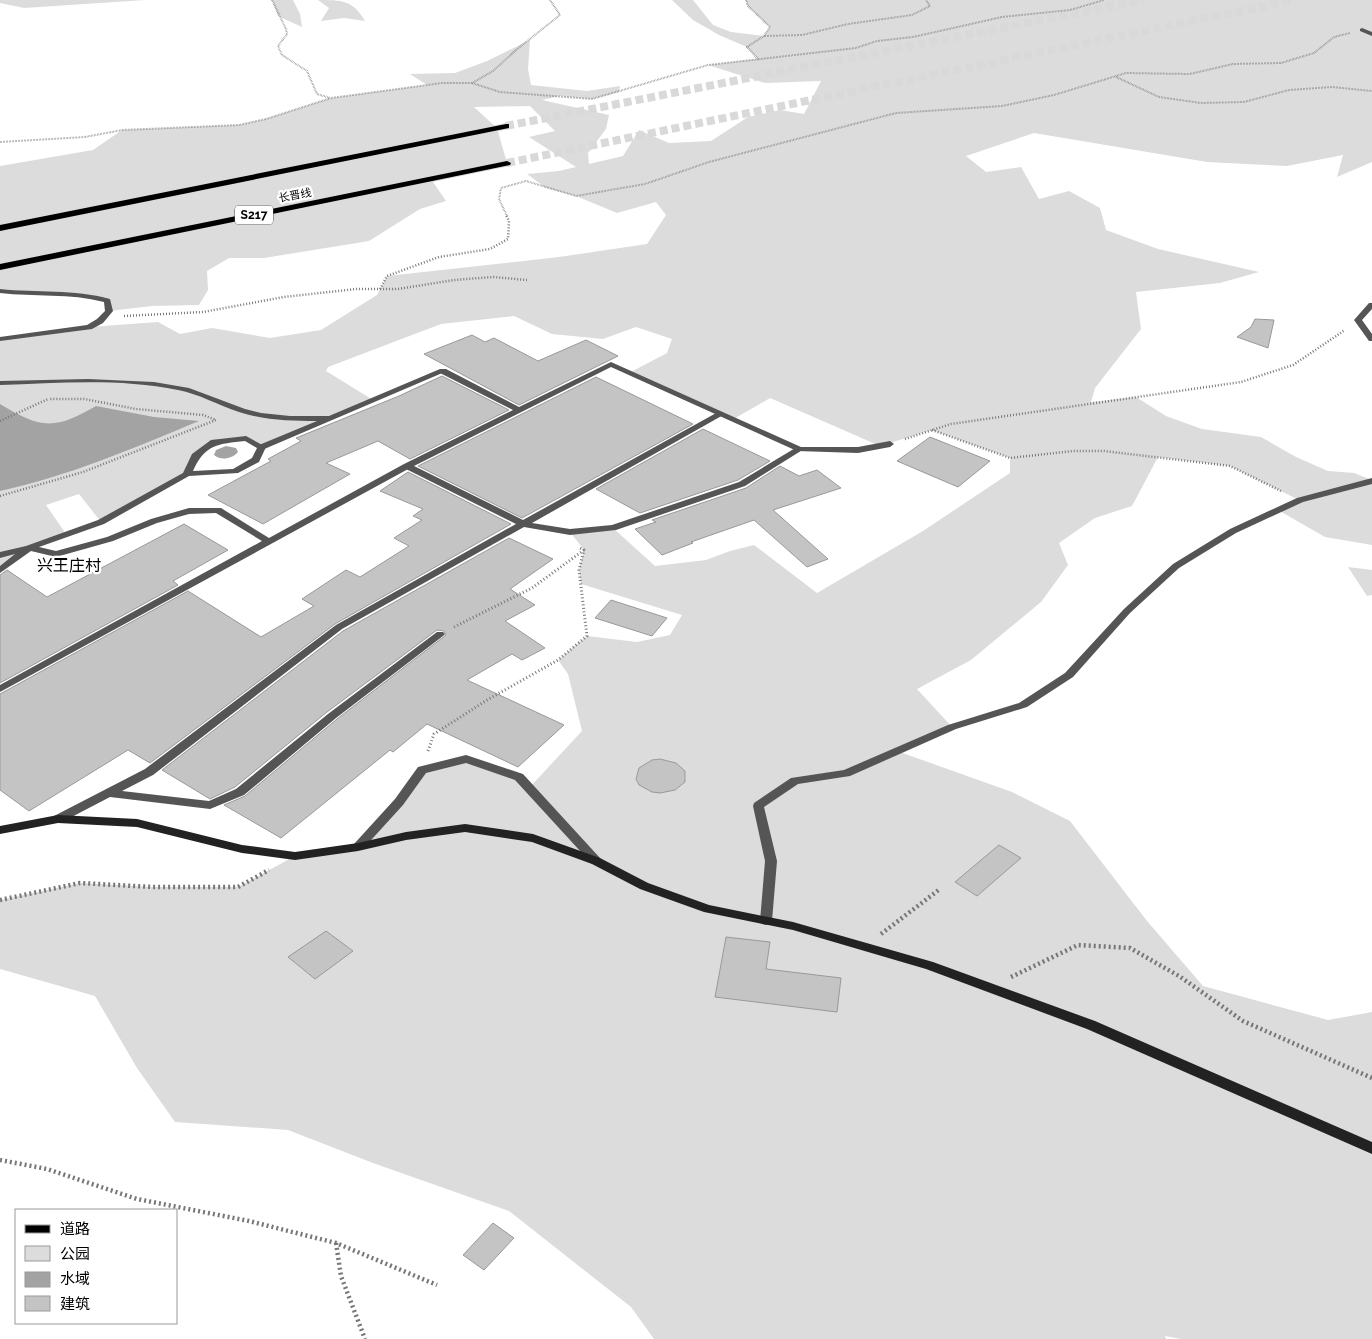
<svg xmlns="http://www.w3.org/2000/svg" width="1372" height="1339" font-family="Raleway,'Noto Sans SC',sans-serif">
  <rect width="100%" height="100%" fill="#fff"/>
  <g fill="#dcdcdc">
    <path d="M0 0H145L24 8 0 3Z"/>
    <path d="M272 0H293L300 14 302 27 278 16Z"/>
    <path d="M318 0C342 0 353 0 365 21L344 18 321 21 329 8Z"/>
    <path d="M672 0H693L713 25 731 32 764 36 770 27 748 6 746 0H1372V162L1337 177 1343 155 1287 166 1207 162 1034 133 966 156 986 172 1021 167 1039 199 1069 191 1100 208 1106 230 1158 249 1259 272 1220 283 1136 292 1141 329 1095 388 1091 402 1136 397 1166 416 1202 429 1261 437 1296 457 1328 471 1354 473 1372 480V545L1325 537 1278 510 1299 500 1230 466 1158 457 1132 506 1095 518 1059 543 1068 565 1041 602 971 660 917 689 952 727 897 751 1012 792 1070 821 1147 921 1203 986 1328 1020 1372 1012V1339H1181L1165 1336 1166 1339H654L631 1307 509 1211 373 1163 288 1130 175 1122 137 1068 95 996 0 969V900L80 883 153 887H238L295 856 358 847 422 770 466 759 519 777 529 788 582 731 568 674 558 660 587 636 637 642 670 635 682 615 581 584 579 570 584 550 570 532 613 528 655 566 706 560 730 551 754 545 817 593 923 531 1010 473V458L932 430 880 446 770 398 732 420 629 373 667 353 672 339 636 327 603 339 552 334 514 316 441 324 328 367 326 371 373 400 262 447 246 438 214 442 195 456 187 474 101 522 79 494 46 505 66 534 29 548 0 570V339L89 327 158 322 180 334 212 328 270 338 321 330 377 295 387 276 559 257 647 244 666 215 656 202 617 213 576 196 546 188 527 174 559 171 576 167 529 137 555 131 530 106 474 107 497 128 507 163 431 179 446 201 420 209 369 241 264 258H229L207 271 208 290 199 305 152 306 109 311 107 301 92 296 0 291V166L93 150 122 130 239 125 266 119 331 98 427 85 410 74 455 73 487 61 530 40 528 69 531 85 587 91 620 86 619 92 592 99 560 96 542 100 609 115 606 129 588 153 589 164 623 156 639 130 669 143 711 141 748 117 780 110 804 114 821 81 765 83 708 65 758 59 747 47 719 35 693 20Z"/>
    <path d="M1348 567 1372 570V595L1367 596Z"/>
  </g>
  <g fill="#a3a3a3">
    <path d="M0 404C41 429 55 430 96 406L154 417 199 421C134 448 69 476 0 491Z"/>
    <path d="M226 446 236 448 238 452C232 459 221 461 214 455L216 450Z"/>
  </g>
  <g fill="#c4c4c4" stroke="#999">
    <path d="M1255 319 1274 320 1268 348 1237 337 1251 327Z"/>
    <path d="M472 335 485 342 494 338 538 361 586 340 618 356 519 405 424 354Z"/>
    <path d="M442 376 509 410 410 459 378 441 326 463 350 474 263 524 208 495 271 461 268 459 301 441 296 438 399 396Z"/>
    <path d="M596 377 693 424 522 518 418 466Z"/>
    <path d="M703 429 770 461 738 480 640 513 596 489Z"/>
    <path d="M930 437 990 461 958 487 897 461Z"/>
    <path d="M780 466 799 476 817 470 841 488 773 510 828 559 807 567 754 520 691 542 693 543 662 555 635 529 656 522 652 520 746 488Z"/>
    <path d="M408 472 511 524 335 624 150 763 128 750 29 811 0 790V694L188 591 261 637 314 606 302 599 346 570 360 577 409 546 394 538 422 520 413 516 423 509 380 491Z"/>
    <path d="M184 524 228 550 173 581 178 585 0 683V575L7 570 47 597Z"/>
    <path d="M509 538 553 559 510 589 535 605 505 621 545 648 522 660 512 654 467 680 564 725 518 767 427 724 393 752 390 750 281 838 224 805 245 796 337 719 446 635 444 631 437 630 327 712 235 787 210 799 162 770 343 631Z"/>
    <path d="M611 600 667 618 652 636 595 618Z"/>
    <path d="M660 759 676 763 685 771V782L675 790 660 793 652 792 639 785 636 779 639 768 652 760Z"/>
    <path d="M999 845 1021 858 977 896 955 882Z"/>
    <path d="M326 931 353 951 315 979 288 957Z"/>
    <path d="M726 937 770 942 766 969 841 978 837 1012 715 997Z"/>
    <path d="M493 1223 514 1238 484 1270 463 1255Z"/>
  </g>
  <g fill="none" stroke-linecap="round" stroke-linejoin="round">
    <g stroke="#d9d9d9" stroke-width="8" stroke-dasharray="8 4" stroke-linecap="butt">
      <path d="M506 126 1143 0"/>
      <path d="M507 163 1294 0"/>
    </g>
    <defs>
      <g id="primary">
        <path d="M506 124H509V128L0 231V225Z"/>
        <path d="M507 161 511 163 510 165 0 270V264Z"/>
      </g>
    </defs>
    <use href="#primary" stroke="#dbdbdb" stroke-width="2"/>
    <g stroke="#777" stroke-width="2" stroke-dasharray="0.5 1" stroke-linecap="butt">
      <path d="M272 0 286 29 287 34 278 46 282 55 307 71 317 94 330 98"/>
      <path d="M746 0 748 6 770 27 764 36 747 47 759 60"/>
      <path d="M764 36 802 35 848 24 912 15 930 6 926 0"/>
      <path d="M1116 77 1159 97 1201 103 1244 102 1289 90 1332 87 1372 91"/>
      <path d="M472 83 493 71 516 50 560 15 550 0"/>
      <path d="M0 142 85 137 122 130 239 125 266 119 331 98 442 83H472L500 92 592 99 708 65 856 48 877 41 913 37 1002 17 1070 10 1104 0"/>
      <path d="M507 216 499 199 501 188 526 181 576 196 645 184 709 162 896 113 1002 106 1054 95 1126 73 1190 74 1233 64 1281 63 1314 53 1334 37 1350 33"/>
    </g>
    <g stroke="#777" stroke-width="2.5" stroke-dasharray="1 2" stroke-linecap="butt">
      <path d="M380 289 387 276 439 257 490 249 508 239 509 221 506 215"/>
      <path d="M124 316 203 312 284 297 356 289H398L454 280 493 277 527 280"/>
      <path d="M0 421 48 399"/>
      <path d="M932 430 1010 458 1073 451H1104L1230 466 1281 491"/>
      <path d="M905 439 951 424 1241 382 1293 365 1345 330"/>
      <path d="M0 496 83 472 216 420 203 415 136 409 84 399H49"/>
    </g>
    <g stroke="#777" stroke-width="3" stroke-dasharray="1 2.5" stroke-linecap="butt">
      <path d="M454 627 532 588 584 550"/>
      <path d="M428 751 434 734 487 700 558 660 587 636 579 570 584 550 580 548"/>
    </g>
    <g stroke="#777" stroke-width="4.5" stroke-dasharray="2 3" stroke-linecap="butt">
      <path d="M0 900 80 883 153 887H238L269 870"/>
      <path d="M881 934 940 889"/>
      <path d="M1011 977 1078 945 1130 948 1179 976 1243 1021 1372 1078"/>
      <path d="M0 1160 47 1169 137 1199 249 1221 336 1243 437 1285"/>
      <path d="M336 1243 341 1276 365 1339"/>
    </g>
    <g fill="#555" fill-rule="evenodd">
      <path d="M1362 28 1372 32V36L1360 31V29Z"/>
      <path d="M1369 303H1372V309L1362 320 1372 334V341H1369L1354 320Z"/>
      <path d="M440 369H446L447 371 262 450 259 449V445L317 421C291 421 264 420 239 412 218 405 199 394 178 390 120 378 58 383 0 385V381L88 379 154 382 189 388 245 409 261 413 290 416H329Z"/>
      <path d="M718 412H721L725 414 532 523 570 529 612 525 739 482 797 447H803L804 449 745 486 616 530 570 535 524 527 342 629 153 775 122 791 209 801 236 789 328 714 437 632H443L445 634 443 636 336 718 244 795 210 809 110 797 62 822H54L52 819 54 816 145 769 336 625 516 524 404 468V464H410L523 520Z"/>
      <path d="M1372 478V484L1303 502 1236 533 1179 568 1130 613 1073 677 1027 707 956 729 850 776 798 784 764 807 777 861 772 921 770 924 766 925 762 924 760 921 765 861 753 806 754 803 791 778 844 770 948 725 1019 703 1065 673 1124 609 1173 564 1230 529 1297 498Z"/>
    </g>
    <g fill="#555" fill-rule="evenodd">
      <path d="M0 289C37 293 74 289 110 299L113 311 103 323 92 329 0 341V337L87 325 97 319 105 311 104 302C70 293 34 297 0 293Z"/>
      <path d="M611 362 801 447H858L890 441 894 444 890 447 858 453 797 451 611 367 410 468 0 692V685L262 541 216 513 189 514 157 523 113 541 56 557 31 551 0 573V566L15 554 0 558V552L26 546 98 520 183 473 192 454 211 440 246 436 266 447 259 462 238 473 189 476 104 524 39 547 56 551 107 537 151 519 189 508H221L269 538 404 464 513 410 440 373V369H446L519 407ZM245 441 257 448 252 458 233 469 193 471C205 444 218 444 245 441Z"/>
      <path d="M466 755 523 774 600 858 602 861 600 864H592L515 780 466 763 426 773 403 805 362 850H354L352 847 354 844 395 799 418 767Z"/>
    </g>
    <path fill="#222" fill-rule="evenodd" d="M58 815 137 819 242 845 295 852 358 843 406 832 465 824 533 834 600 858 648 883 709 905 793 922 933 962 1095 1021 1372 1142V1154L1087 1029 926 969 793 930 704 912 640 889 592 864 532 842 465 832 406 840 358 851 295 860 242 853 137 827 58 823 0 834V826Z"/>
    <use href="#primary" fill="#000" fill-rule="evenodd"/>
  </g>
  <g text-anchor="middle" stroke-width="4.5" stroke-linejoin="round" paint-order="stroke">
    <g font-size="11" fill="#000" stroke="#fff">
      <text transform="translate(295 195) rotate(-11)" y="4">长晋线</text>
    </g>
    <rect fill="#fff" stroke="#4c4c4c" stroke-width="1" x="235" y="205.5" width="38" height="19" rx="4"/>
    <g font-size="12" font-weight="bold" fill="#000">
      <text x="254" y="219">S217</text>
    </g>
    <g font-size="16" fill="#000" stroke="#fff">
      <text x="69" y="571">兴王庄村</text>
    </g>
  </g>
  <rect x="15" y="1209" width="162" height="115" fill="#ffffff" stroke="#999999"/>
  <rect x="25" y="1225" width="25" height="8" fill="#000000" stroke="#999999"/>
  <text x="60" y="1234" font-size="15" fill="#000000">道路</text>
  <rect x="25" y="1246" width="25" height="15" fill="#dcdcdc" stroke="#999999"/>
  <text x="60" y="1259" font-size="15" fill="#000000">公园</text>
  <rect x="25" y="1272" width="25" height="15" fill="#a3a3a3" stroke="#999999"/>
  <text x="60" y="1284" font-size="15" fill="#000000">水域</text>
  <rect x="25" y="1296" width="25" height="15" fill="#c4c4c4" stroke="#999999"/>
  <text x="60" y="1309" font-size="15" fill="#000000">建筑</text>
</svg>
